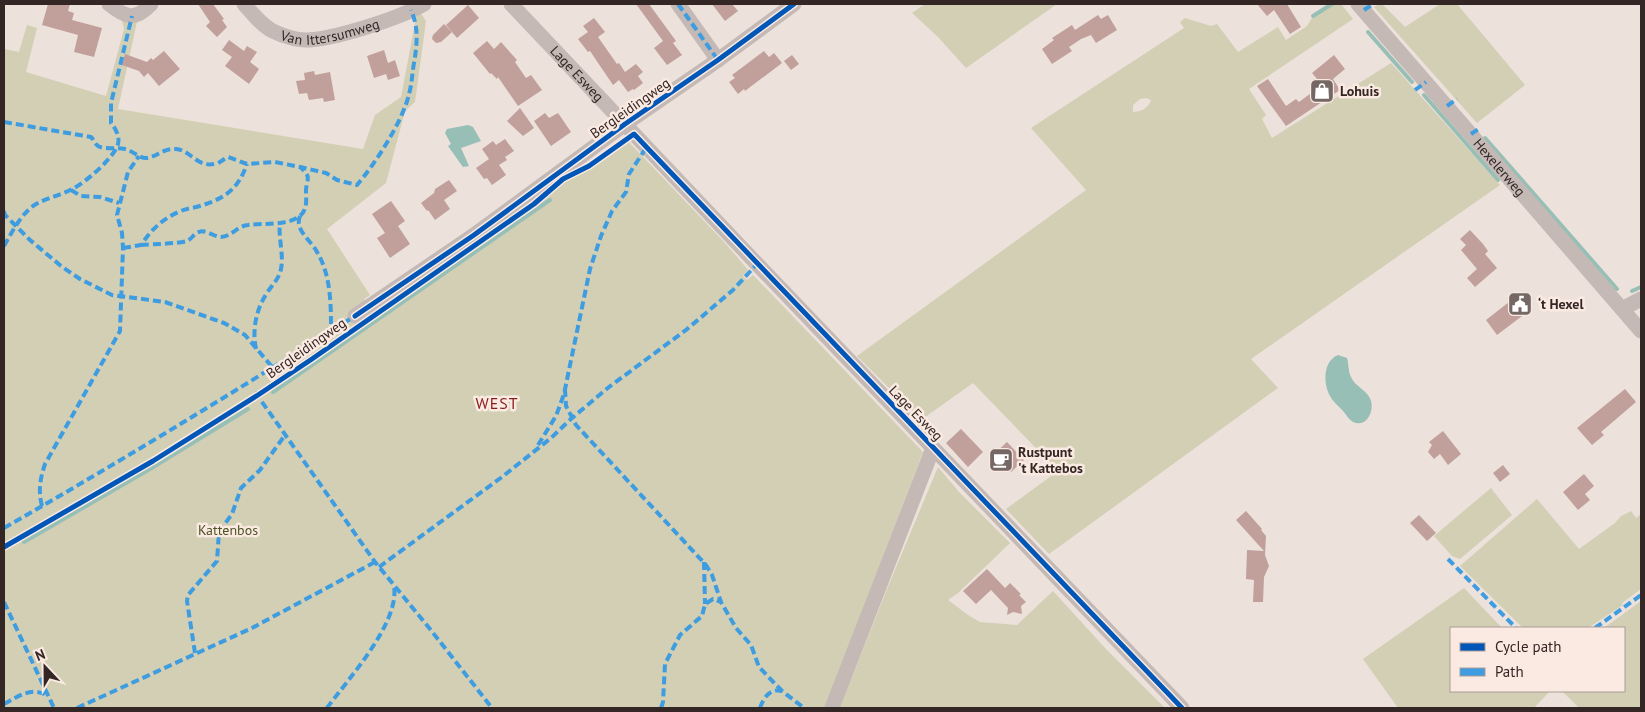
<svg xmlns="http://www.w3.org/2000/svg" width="1645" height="712" font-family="'PT Sans',sans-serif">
  <rect width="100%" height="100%" fill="#ece1db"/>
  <g fill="#d2cfb4" fill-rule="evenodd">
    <path d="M925 4H1057L966 68 937 36 912 13Z"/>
    <path d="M1333 4H1341L1353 19 1249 89 1266 115 1262 119 1272 138 1391 63 1500 185 1251 359 1278 388 1049 554 1006 509 1058 471 973 383 921 420 857 356 1086 190 1031 128 1184 28 1180 22 1185 18 1211 26 1217 24 1238 52 1278 27 1286 40 1307 26 1312 18ZM1146 98 1151 100C1149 108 1141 112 1133 112V105L1140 99Z"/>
    <path d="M1379 4H1382L1405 27 1440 4H1457L1525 85 1477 123 1374 7Z"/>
    <path d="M418 9 426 21 415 102 405 111 386 183 327 229 370 295 364 299 374 315 512 221 566 180 590 167 627 140 726 244 748 270 743 276 747 280 753 275 923 452 825 708H4V49L19 52 27 25 37 28 26 72 106 96 124 29 121 16 138 17 118 109 363 149 375 115 401 97 415 23 409 13Z"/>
    <path d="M938 467 959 492 1010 543 958 593 948 600 968 615 980 622 1017 625 1053 591 1106 649 1165 708H840L887 589Z"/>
    <path d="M1491 488 1512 515 1460 559 1452 556 1434 536Z"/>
    <path d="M1537 499 1579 549 1615 523 1621 516 1631 511 1636 518 1641 514V589L1622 603 1623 605 1588 628H1523L1460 566Z"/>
    <path d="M1464 588 1502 628H1451V691H1550L1534 708H1398L1363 659Z"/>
    <path d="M1641 601V708H1579L1562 691H1624V628H1604Z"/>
  </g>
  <g fill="#97bfb6">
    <path d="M468 125 473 127 481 141 461 148 469 166 463 167 448 146 451 144 445 133 447 129Z"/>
    <path d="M1338 355 1347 358C1349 365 1348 371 1351 377 1355 387 1368 390 1371 401 1374 411 1367 428 1353 422 1349 420 1346 414 1343 411 1339 406 1333 402 1330 396 1323 383 1323 361 1338 355Z"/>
  </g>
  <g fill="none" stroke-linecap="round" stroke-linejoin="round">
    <g stroke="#97bfb6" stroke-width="4">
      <path d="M1313 16 1332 4"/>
      <path d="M1368 32 1412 82"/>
      <path d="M1424 95 1498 180"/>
      <path d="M1485 138 1617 289"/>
      <path d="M1632 291 1641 287"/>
      <path d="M273 392 550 200"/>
      <path d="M24 542 150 469 248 409"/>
    </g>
  </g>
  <g fill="#c1a09c">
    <path d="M48 4H70L68 11 74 13 72 20 102 28 94 57 74 52 78 35 42 25Z"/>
    <path d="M198 4H213L224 19 222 20 227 27 217 37 206 26 210 22Z"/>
    <path d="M636 4H649L676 41 673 43 682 55 667 65 654 48 663 41Z"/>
    <path d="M712 4H732L738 11 725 21Z"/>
    <path d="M1257 4H1287L1301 27 1290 34 1274 10 1267 16Z"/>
    <path d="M468 5 479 18 457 38 446 25Z"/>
    <path d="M1098 15 1101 19 1108 15 1117 30 1096 43 1091 35 1081 39 1069 47 1072 51 1052 64 1042 49 1054 40 1052 38 1072 25 1075 30Z"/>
    <path d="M594 18 605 32 598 37 617 64 619 63 625 72 636 64 643 72 638 76 643 83 634 90 633 89 628 92 619 80 613 85 590 51 588 52 578 39 588 32 583 26Z"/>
    <path d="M444 24 452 32 441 42 436 43 432 39 433 35Z"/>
    <path d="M229 40 244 51 247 46 257 52 250 62 259 69 249 84 225 66 232 57 222 50Z"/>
    <path d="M487 41 494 49 501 42 517 60 515 62 526 78 531 75 542 90 518 106 498 77 497 79 491 73 490 74 473 53Z"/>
    <path d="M384 50 388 63 395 60 400 76 388 80 386 74 374 78 367 56Z"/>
    <path d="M164 51 180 69 159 86 148 73 144 77 139 71 122 65 125 54 147 62 151 58 153 60Z"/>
    <path d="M764 51 769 57 774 53 782 63 745 91 744 89 738 94 729 82 735 78 732 75Z"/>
    <path d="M792 55 799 64 791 70 784 61Z"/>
    <path d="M1334 55 1345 69 1333 79 1340 90 1286 126 1257 86 1268 79 1286 106 1296 99 1299 102 1322 85 1312 73Z"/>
    <path d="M314 71 315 75 330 72 335 100 324 102 323 98 309 100 307 93 299 94 296 81 305 80 304 73Z"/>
    <path d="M520 108 534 128 523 136 507 121Z"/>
    <path d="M545 113 549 118 558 113 571 132 551 146 534 121Z"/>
    <path d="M505 139 514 151 505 157 507 160 499 165 506 175 492 185 487 178 484 179 476 168 489 159 482 149 493 141 496 145Z"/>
    <path d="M449 180 457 191 444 200 450 209 435 220 428 210 427 211 421 203 434 193 435 189Z"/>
    <path d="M391 201 405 221 398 226 410 244 390 258 377 238 385 233 372 214Z"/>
    <path d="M1470 230 1483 244 1488 251 1485 254 1497 268 1475 287 1467 278 1477 269 1461 250 1466 245 1460 239Z"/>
    <path d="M1518 295 1530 310 1497 335 1486 320Z"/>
    <path d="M1625 389 1636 402 1601 432 1604 435 1592 445 1577 428Z"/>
    <path d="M961 429 983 452 968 467 946 443Z"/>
    <path d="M1443 431 1461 454 1448 465 1440 454 1434 459 1428 452 1432 445 1429 442Z"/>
    <path d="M1007 442 1024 460 1011 472 994 454Z"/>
    <path d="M1503 465 1510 474 1500 482 1493 473Z"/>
    <path d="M1584 474 1594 486 1585 494 1590 500 1578 510 1563 492Z"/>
    <path d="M1246 511 1262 529 1261 530 1266 536 1265 555 1269 566 1264 577 1263 602H1253L1254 580 1246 579 1247 550 1264 551 1236 520Z"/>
    <path d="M1419 515 1436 533 1427 541 1410 523Z"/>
    <path d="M987 569 1005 588 1010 583 1021 594 1019 595 1026 602 1021 606 1022 614 1013 612 1007 615 1008 608 991 590 976 604 963 591Z"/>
  </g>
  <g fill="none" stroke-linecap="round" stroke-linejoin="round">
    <g stroke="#c4b9b5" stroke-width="15">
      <path d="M109 4C126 18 135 21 151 4"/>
      <path id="s1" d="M244 4C253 14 263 27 275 32 283 36 297 40 305 40 333 40 400 18 424 4"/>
      <path id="s2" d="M511 4 757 264 1182 708"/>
      <path d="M678 4 718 60"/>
      <path id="s3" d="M1358 4 1641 331"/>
      <path d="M1622 309 1641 299"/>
      <path d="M355 316 474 235 625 124 718 60 794 4"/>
      <path d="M832 708 933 448"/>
    </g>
    <g stroke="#3e9ce0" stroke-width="4" stroke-dasharray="8 4" stroke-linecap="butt">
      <path d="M678 4 718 60"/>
      <path d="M1364 10 1373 4"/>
      <path d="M1415 90 1426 82"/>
      <path d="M1447 106 1457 99"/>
      <path d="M4 122 91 137C94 140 95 144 98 146 105 150 117 147 125 149 133 151 139 158 146 158 158 157 162 148 176 149 191 150 198 170 218 163 222 161 224 159 228 157L247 164 275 162 300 167 326 173 337 180 357 185C375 164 403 121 409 94 412 84 412 74 414 63 417 45 419 28 411 10"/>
      <path d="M1471 134 1480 128"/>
      <path d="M71 190 81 196 100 197 119 203"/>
      <path d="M4 211 5 215 30 240 61 266 80 279 112 295 165 302 224 323 245 335 273 368"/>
      <path d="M300 216C294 230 311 240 317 252 331 275 331 305 331 331"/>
      <path d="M141 245C154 244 175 244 187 241 192 239 194 233 199 232 206 229 214 237 221 237 231 237 237 226 248 225 263 223 287 226 300 216 308 209 306 199 306 190 307 178 312 177 300 167"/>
      <path d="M4 246C12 232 20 216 33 206 45 198 59 196 72 189 85 183 114 158 118 144 120 137 116 129 111 123V103L132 16"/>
      <path d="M123 248 141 245C151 230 163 218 181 211 187 208 194 208 200 206 226 198 238 189 247 164"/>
      <path d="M1525 304 1530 300"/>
      <path d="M256 349C252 330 256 309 267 293 272 285 279 279 281 269 284 254 278 238 280 223"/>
      <path d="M565 389 566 406 576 425 706 565 712 575 721 602 736 628 751 645 759 667 782 691 804 708"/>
      <path d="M255 392 375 562 430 629 492 708"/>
      <path d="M538 445 556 416 564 394 590 269 601 236 612 211 626 192 629 174 646 148"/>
      <path d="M42 506C38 491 40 479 45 464L120 331 123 248 122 233 117 215 128 172 139 156"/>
      <path d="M4 528C123 460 239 389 355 316"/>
      <path d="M1448 559 1516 628"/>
      <path d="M704 562 705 604"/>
      <path d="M379 567 502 477 551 438 572 418 609 387 686 330 733 290 757 264"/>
      <path d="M4 602 54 708"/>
      <path d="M1595 628 1641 595"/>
      <path d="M195 653 187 601 188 595 217 561 219 532 232 514 241 488 260 470 285 435"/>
      <path d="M4 704C19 696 32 686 48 696"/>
      <path d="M77 708 252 628 375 562"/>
      <path d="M327 708C348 679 400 623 394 586"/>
      <path d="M661 708 663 702 665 664 680 635 702 616 705 604 713 599 721 602"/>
      <path d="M760 708C764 697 770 688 782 691"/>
    </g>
    <defs>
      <g id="cycleway">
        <path d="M355 316 474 235 625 124 718 60 794 4"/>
        <path d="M4 547 153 461 258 395 312 359 534 204 563 179 589 166 634 134 1182 708"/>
      </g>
    </defs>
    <use href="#cycleway" stroke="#faeae2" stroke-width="8"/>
    <use href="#cycleway" stroke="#0057b8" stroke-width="5"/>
  </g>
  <defs>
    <symbol id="shop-square" viewBox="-11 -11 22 22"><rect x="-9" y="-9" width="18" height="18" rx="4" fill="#746764" stroke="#faeae2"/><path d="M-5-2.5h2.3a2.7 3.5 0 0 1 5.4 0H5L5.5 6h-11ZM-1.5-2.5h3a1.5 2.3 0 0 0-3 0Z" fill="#fff"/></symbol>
    <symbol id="civic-square" viewBox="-11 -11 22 22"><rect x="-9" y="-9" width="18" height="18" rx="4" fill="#746764" stroke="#faeae2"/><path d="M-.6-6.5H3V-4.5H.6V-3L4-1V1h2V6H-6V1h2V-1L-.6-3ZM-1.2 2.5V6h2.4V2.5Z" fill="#fff"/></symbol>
    <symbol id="cafe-square" viewBox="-11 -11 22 22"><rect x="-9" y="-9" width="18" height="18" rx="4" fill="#746764" stroke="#faeae2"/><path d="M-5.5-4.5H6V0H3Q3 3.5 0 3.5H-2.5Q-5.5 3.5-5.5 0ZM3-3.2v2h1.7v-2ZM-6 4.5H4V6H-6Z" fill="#fff"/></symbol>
  </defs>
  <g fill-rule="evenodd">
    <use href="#shop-square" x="1308" y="77" width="28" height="28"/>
    <use href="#civic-square" x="1506" y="290" width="28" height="28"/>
    <use href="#cafe-square" x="987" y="446" width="28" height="28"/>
  </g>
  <g text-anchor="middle" stroke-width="5" stroke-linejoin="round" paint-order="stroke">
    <g font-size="14" fill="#342624" stroke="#faeae2">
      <text dy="5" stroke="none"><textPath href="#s1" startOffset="99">Van Ittersumweg</textPath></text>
      <text dy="5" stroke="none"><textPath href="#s2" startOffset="96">Lage Esweg</textPath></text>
      <text transform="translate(630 108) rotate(-35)" y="5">Bergleidingweg</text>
      <text dy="5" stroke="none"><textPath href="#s3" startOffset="216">Hexelerweg</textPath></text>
      <text transform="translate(306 348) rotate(-35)" y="5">Bergleidingweg</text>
      <text transform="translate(916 413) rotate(46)" y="5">Lage Esweg</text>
    </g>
    <g font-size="14" font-weight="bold" fill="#342624" stroke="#faeae2" text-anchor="start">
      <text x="1340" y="96">Lohuis</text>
      <text x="1538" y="309">‘t Hexel</text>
      <text x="1018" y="457">Rustpunt<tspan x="1018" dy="16">'t Kattebos</tspan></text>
    </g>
    <g font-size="14" fill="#4d5427" stroke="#faeae2">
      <text x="228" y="535">Kattenbos</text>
    </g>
    <g font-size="16" letter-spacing="1" fill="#871c19" stroke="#faeae2">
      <text x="497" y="409">WEST</text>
    </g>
  </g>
  <rect width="1645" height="712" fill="none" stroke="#342624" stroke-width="10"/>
  <rect x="1450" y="627" width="175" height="65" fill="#faeae2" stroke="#ab9c96"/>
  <rect x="1460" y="643" width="25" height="8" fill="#0057b8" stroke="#ab9c96"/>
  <text x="1495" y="652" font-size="15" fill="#342624">Cycle path</text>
  <rect x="1460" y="668" width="25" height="8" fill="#3e9ce0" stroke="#ab9c96"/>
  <text x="1495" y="677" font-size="15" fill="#342624">Path</text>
  <g transform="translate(45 667) rotate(338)" stroke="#faeae2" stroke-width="4" paint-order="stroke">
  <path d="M0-4L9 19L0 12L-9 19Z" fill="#342624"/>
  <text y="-8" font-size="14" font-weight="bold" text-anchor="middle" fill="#342624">N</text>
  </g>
</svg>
